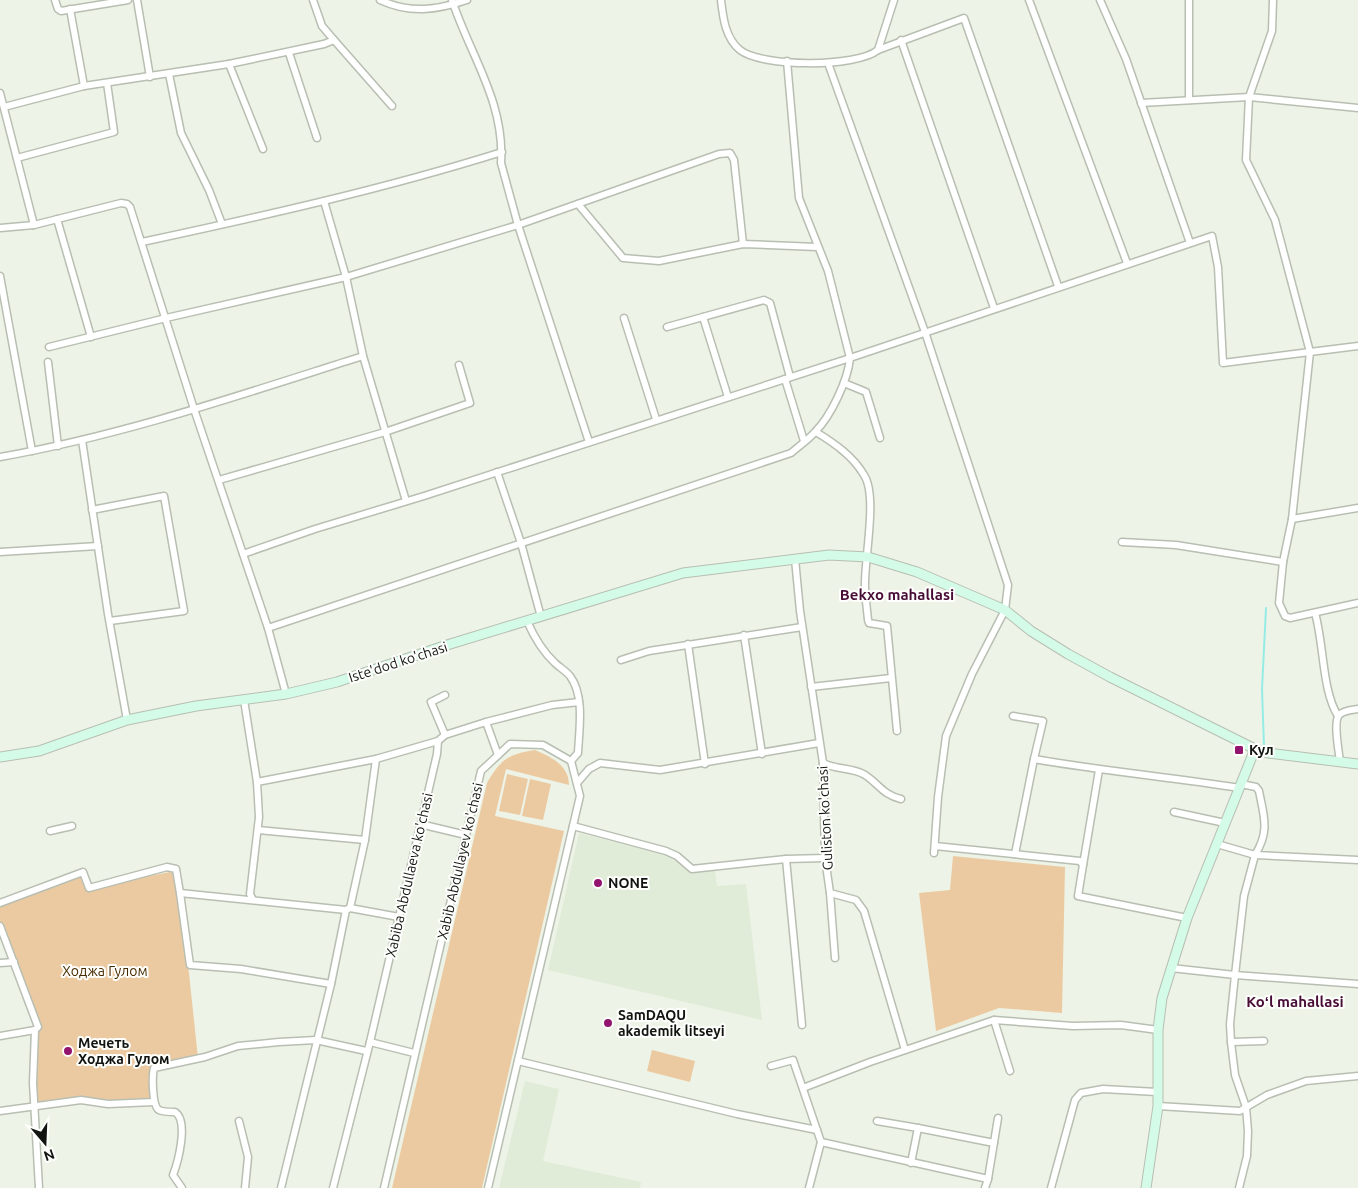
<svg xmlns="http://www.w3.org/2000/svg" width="1358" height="1188" font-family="Ubuntu,sans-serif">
  <rect width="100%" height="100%" fill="#edf4e7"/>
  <g fill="#e1ecd8">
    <path d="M579 833 665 855 675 859 690 872 715 871 717 886 746 884 762 1020 548 970Z"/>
    <path d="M525 1081 559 1089 543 1161 641 1182 640 1188H499Z"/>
  </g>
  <g fill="#eccaa1">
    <path d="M535 750C551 757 569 765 569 785L506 769 495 816 564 831 482 1188H392L487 783C500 760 508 754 535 750Z"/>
    <path d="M507 774 528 779 520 815 499 811Z"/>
    <path d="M530 779 551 784 543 820 522 816Z"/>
    <path d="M953 856 1065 867 1062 1013 999 1008 936 1031 919 893 950 890Z"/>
    <path d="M83 872 89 888 170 872 175 874 184 926 198 1058 152 1067 157 1085 154 1102 75 1101 34 1105 38 1027 0 929V903Z"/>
    <path d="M652 1050 695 1061 690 1082 647 1071Z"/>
  </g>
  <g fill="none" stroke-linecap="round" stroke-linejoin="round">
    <path stroke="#95ece5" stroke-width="2" d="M1264 747 1262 689 1266 608"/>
    <defs>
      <g id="street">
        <path d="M55 0 58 9 61 11 128 0"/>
        <path d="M137 0 150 77"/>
        <path d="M380 0C410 14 437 10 467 0"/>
        <path d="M452 0C470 55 505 102 501 163L518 225 589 442"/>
        <path d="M721 0C723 17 725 38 740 50 761 67 856 68 878 50L894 0"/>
        <path d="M1029 0 1127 263"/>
        <path d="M1100 0 1126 59 1190 243"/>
        <path d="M1189 0V100"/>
        <path d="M70 9 84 86"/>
        <path d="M334 40 392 106"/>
        <path d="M901 40 994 308"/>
        <path d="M878 50 964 18 1058 286"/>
        <path d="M289 53 317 138"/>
        <path d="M828 63 925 332 1008 585 1005 610 972 674 946 736 938 797 934 853"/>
        <path d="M229 64 263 149"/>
        <path d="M169 74 181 133 209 190 222 224"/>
        <path d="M0 93 34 225"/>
        <path d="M1141 103 1249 97 1358 108"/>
        <path d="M4 107 84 86 229 64 324 44 334 40 322 26 313 0"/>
        <path d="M17 158 114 132 107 83"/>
        <path d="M324 201 346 277 363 356 406 501"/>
        <path d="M578 204 623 258 659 261 743 244 817 247"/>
        <path d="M57 219 91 337"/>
        <path d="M0 228 34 225 121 203 127 204 130 207 194 409 268 628 286 694"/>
        <path d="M142 242C263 216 384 189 502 152"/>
        <path d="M0 276 32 451"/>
        <path d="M703 317 728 397"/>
        <path d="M624 318 656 419"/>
        <path d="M667 327 764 300 770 303 790 377"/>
        <path d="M1358 346 1310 352 1292 519 1283 562 1279 603 1285 616 1290 618 1358 603"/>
        <path d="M49 347 166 318 346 277 518 225 719 154 730 153 734 160 743 244"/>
        <path d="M48 362 58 446"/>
        <path d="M785 379 804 441"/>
        <path d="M844 383 866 392 880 438"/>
        <path d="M816 432C834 443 853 456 864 475 878 496 864 560 865 586 865 597 867 608 868 620L869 623 887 626 897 731"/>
        <path d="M82 440 108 614 127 720"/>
        <path d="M0 457C124 435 243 394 363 356"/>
        <path d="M497 472 521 543 541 617"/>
        <path d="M219 480 385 432 470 403 459 365"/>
        <path d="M92 510 164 496 184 611 110 621"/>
        <path d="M1292 519 1358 508"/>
        <path d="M1122 542 1176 545 1283 562"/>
        <path d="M0 552 98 546"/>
        <path d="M243 554 315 529 424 496 850 358 1212 236 1218 267 1223 363 1310 352 1275 220 1246 160 1249 97 1272 31 1273 0"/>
        <path d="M795 559 800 611 823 763 825 858 830 893 856 900 864 911 905 1050"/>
        <path d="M1315 613C1324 644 1322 691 1338 716"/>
        <path d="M527 621C534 637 542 651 555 663 559 667 566 671 570 676 585 696 579 730 578 753L571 761"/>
        <path d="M268 628 791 453C799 446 808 440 815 432 831 416 848 380 850 358L828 271 799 198 787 61"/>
        <path d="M744 635 762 754"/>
        <path d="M688 644 705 764"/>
        <path d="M621 660 649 651 802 627"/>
        <path d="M811 687 891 678"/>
        <path d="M244 700 257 782 259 817 250 894 253 900"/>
        <path d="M1013 716 1043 721 1034 759"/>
        <path d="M486 722 552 705 579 702"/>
        <path d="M445 735 486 722 498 755"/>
        <path d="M438 741 445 735 431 702 445 695"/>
        <path d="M1340 762C1339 752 1333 722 1339 715 1344 710 1352 710 1358 709"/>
        <path d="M823 763C836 770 853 767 865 775 879 784 883 795 901 799"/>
        <path d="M257 782 376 759 438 741 437 754 370 1042 333 1188"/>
        <path d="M577 783 589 769 600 763 660 770 819 743"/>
        <path d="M1241 784 1256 787 1259 791C1264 817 1270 831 1255 855L1358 860"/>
        <path d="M1174 812 1225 823"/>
        <path d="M420 824 466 835"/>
        <path d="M573 826 666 851 677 856 692 869 786 859 825 858"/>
        <path d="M258 830 365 840"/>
        <path d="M50 831 72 826"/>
        <path d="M1217 844 1255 855 1244 896 1235 975 1358 984"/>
        <path d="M935 846 1080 861 1083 865 1078 896 1187 918"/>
        <path d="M1015 854 1034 759C1102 771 1171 777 1240 788"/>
        <path d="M786 859 802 1025"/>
        <path d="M1083 865 1099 770"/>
        <path d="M830 893 835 958"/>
        <path d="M0 903 83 872 89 888 167 867 176 869 180 893"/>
        <path d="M350 908 399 917"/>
        <path d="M0 926 38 1027 35 1030 33 1083 39 1188"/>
        <path d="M0 963 14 962"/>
        <path d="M1171 968 1235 975 1230 1024 1231 1042 1235 1075 1246 1107 1248 1131 1247 1156 1239 1188"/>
        <path d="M331 984 241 969 190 965 180 893 346 910"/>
        <path d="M994 1020 1010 1071"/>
        <path d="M0 1036 35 1030"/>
        <path d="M370 1042 414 1053"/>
        <path d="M1231 1042 1264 1041"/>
        <path d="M518 1061 737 1114 817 1130"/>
        <path d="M771 1066 793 1060 821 1142 809 1188"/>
        <path d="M803 1088 870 1062 994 1020 1073 1026 1121 1025 1158 1030"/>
        <path d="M1158 1106 1240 1111 1267 1095 1306 1081 1358 1076"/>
        <path d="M0 1111 81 1100 108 1104 154 1102"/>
        <path d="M239 1121 248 1157 245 1188"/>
        <path d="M877 1121 918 1128"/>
        <path d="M821 1142 988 1179 998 1118"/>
        <path d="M911 1163 918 1128 994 1143"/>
        <path d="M182 1188 173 1175C178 1162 189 1121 175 1112 171 1112 163 1112 159 1110 152 1106 152 1076 154 1068L205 1057 238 1046 279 1042 316 1040 366 1051"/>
        <path d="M281 1188 331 984 346 910 350 908 365 840 376 759"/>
        <path d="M384 1188 481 771 510 744 543 745 571 761 580 796 488 1188"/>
        <path d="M985 1188 988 1179"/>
        <path d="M1051 1188 1075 1100 1081 1093 1103 1089 1157 1092"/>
      </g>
      <g id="secondary">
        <path d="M0 757 39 751 127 720 196 706 286 694 337 682 447 645 683 573 829 555 868 557 917 572 1005 610 1031 631 1068 654 1110 677 1255 749 1268 753 1358 764"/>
        <path d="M1146 1188 1158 1106V1030L1162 998 1187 918 1255 749"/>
      </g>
    </defs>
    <use href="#street" stroke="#b8bfb2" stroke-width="9"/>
    <use href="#secondary" stroke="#b8bfb2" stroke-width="11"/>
    <use href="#street" stroke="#fff" stroke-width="6"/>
    <use href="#secondary" stroke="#d3fbe8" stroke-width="9"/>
  </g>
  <g fill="#93146f" stroke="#fefffc" stroke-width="2">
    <rect x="1234" y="745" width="10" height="10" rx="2.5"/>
    <circle cx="598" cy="883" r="5"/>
    <circle cx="608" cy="1023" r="5"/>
    <circle cx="68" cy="1051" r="5"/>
  </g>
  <g text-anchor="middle" stroke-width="4" stroke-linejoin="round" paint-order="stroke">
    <g font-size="14" fill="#121410" stroke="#fefffc">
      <text transform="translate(398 662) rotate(-18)" y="5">Iste'dod ko'chasi</text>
      <text transform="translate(825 818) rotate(-93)" y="5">Guliston ko'chasi</text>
      <text transform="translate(460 861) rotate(-77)" y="5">Xabib Abdullayev ko'chasi</text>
      <text transform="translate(409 875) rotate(-77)" y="5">Xabiba Abdullaeva ko'chasi</text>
    </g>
    <g font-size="14" font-weight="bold" fill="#121410" stroke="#fefffc" text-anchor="start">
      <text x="1249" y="755">Кул</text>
      <text x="608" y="888">NONE</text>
      <text x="618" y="1020">SamDAQU<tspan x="618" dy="16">akademik litseyi</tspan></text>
      <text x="78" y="1048">Мечеть<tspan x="78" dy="16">Ходжа Гулом</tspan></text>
    </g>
    <g font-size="14" fill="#462a00" stroke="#fefffc">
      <text x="105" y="976">Ходжа Гулом</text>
    </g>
    <g font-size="15" font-weight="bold" fill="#480d36" stroke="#fefffc">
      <text x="897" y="600">Bekxo mahallasi</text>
      <text x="1295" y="1007">Koʻl mahallasi</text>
    </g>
  </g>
  <g transform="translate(45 1143) rotate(161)" stroke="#fefffc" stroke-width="4" paint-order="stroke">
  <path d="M0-4L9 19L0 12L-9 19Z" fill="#121410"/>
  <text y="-8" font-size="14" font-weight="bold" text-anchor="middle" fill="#121410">N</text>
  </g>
</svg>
